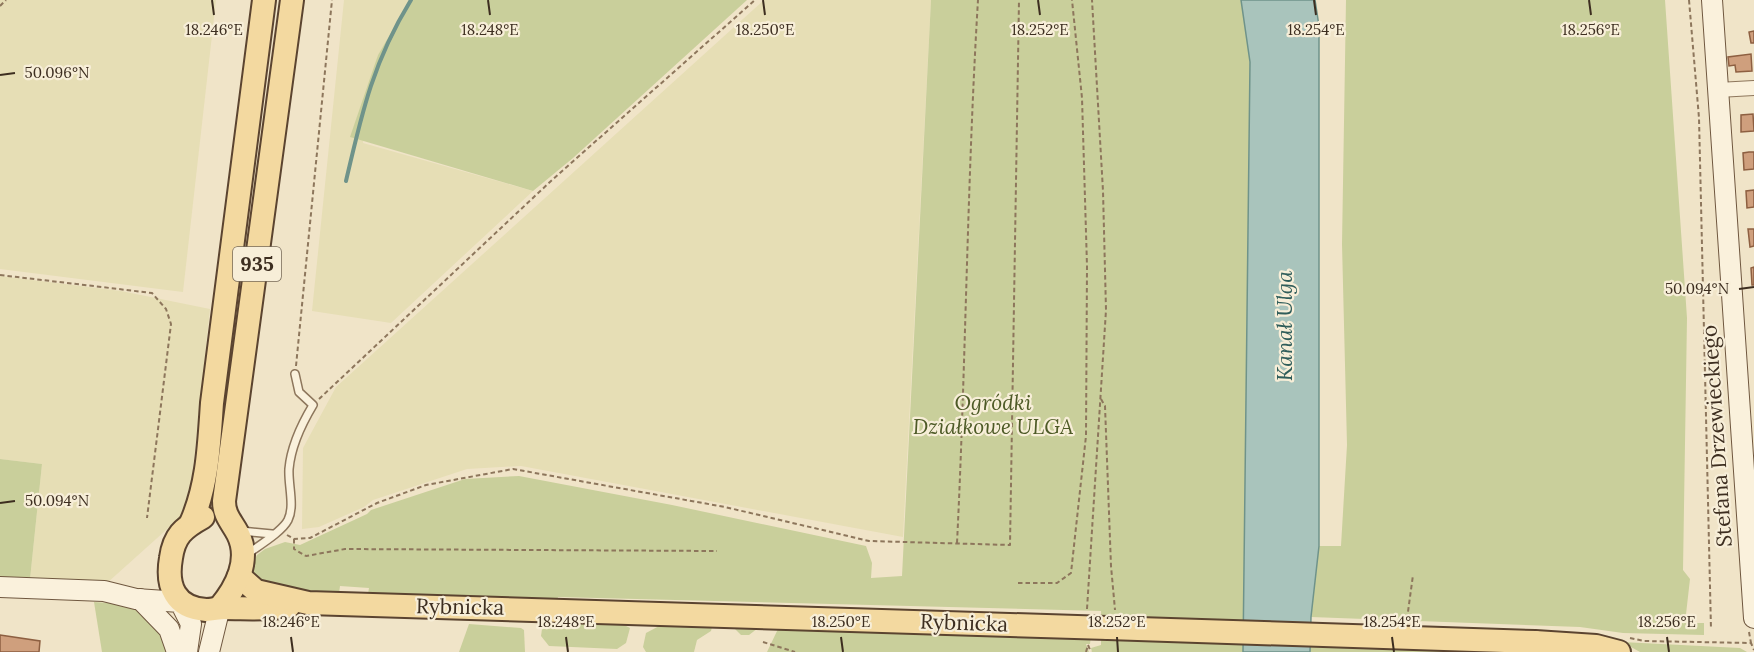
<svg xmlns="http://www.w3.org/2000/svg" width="1754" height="652" font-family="Lora,serif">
  <rect width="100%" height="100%" fill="#f0e4c8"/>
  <g fill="#e6deb5">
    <path d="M0 0H216L183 292 0 269Z"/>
    <path d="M344 0H410L378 55 363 143 533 191 391 323 312 311Z"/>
    <path d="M764 0H931L903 537 521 466 467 469 373 500 364 507 319 527 302 529 303 448 336 387Z"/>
    <path d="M0 276 121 291 210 309 191 488 185 513 107 583 30 579 42 464 0 459Z"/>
  </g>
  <g fill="#c9cf9b">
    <path d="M410 0H747L573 158 533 191 350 137 378 55Z"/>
    <path d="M931 0H1241L1250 62 1243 652H1092L1091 648 1101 645V611L558 597 557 601 368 594 369 588 340 586 339 593 267 589 257 582 251 568 257 555 265 549 285 542 300 545 367 514 371 510 465 479 519 476 672 505 866 546 872 563 871 578 902 576Z"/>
    <path d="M1346 0H1665L1687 318 1683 570 1690 579 1685 623H1704V635L1623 633 1580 627 1311 617 1319 546H1341L1347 445 1342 244Z"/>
    <path d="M0 459 42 464 30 579 0 578Z"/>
    <path d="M94 602C136 604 154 613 170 652H102Z"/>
    <path d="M553 621 620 623 630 628 626 643 617 649 549 646 541 636 542 629Z"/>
    <path d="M469 624 521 628 524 630 525 652H459Z"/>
    <path d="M661 625 712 627 711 631 697 640 694 652H646L643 647 646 633Z"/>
    <path d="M733 627 758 628 749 635H741Z"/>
    <path d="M778 629 1091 636 1090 644H1086L1089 652H767Z"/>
    <path d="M1622 642 1740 648 1747 652H1640Z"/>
    <path d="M1310 647 1517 652H1310Z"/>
  </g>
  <path fill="#a9c4bc" stroke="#6f938a" stroke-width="1.5" d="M1241 0H1315L1319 26V546L1311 617 1310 652H1243L1250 62Z"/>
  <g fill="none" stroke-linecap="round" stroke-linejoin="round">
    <path stroke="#6f938a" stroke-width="4" d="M346 181C362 112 373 62 411 0"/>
  </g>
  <g fill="#cf9f7d" stroke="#8d5f41" stroke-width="1.5">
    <path d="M1754 31V43H1751L1749 32Z"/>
    <path d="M1751 54 1752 71 1736 72 1735 65 1729 66 1728 57Z"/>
    <path d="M1753 114 1754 131 1741 132V115Z"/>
    <path d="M1749 152H1754V169L1744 170 1743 153Z"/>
    <path d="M1754 190V207L1747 208 1746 191Z"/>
    <path d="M1748 229H1754V246L1750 247Z"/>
    <path d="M1754 267V285H1752L1751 268Z"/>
    <path d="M0 635 40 641 39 652H0Z"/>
  </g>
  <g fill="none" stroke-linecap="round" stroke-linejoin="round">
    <defs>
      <g id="lane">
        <path d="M242 531 272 534"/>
        <path d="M246 555C258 546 282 532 288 520 295 506 288 485 289 469 291 446 301 425 313 405L299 392 295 374"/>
      </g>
      <path id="street" d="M1718 90 1754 88"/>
      <g id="secondary">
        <path d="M1712 0 1754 618"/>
        <path d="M0 587 104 591 136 599 180 602 191 624 187 652"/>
        <path d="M140 599 169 629 177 652"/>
        <path d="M209 652 220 607"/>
      </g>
      <g id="primary">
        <path d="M203 517C183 528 174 536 171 558 166 586 175 608 206 610 212 610 218 608 224 608 246 608 267 610 289 606"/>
        <path d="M191 523C208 484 209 445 212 403L264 0"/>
        <path d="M239 576 256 591 308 603 1108 628"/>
        <path d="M220 607C236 588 251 560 238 534 232 522 224 516 224 501L292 0"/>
        <path d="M1535 642 1596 646 1619 652"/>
      </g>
    </defs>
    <use href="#lane" stroke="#8d765c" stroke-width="10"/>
    <use href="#street" stroke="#8d765c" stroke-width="16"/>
    <use href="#secondary" stroke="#6f573f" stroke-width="22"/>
    <use href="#primary" stroke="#5b4430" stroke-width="26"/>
    <g stroke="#8d765c" stroke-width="2" stroke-dasharray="4.5 3" stroke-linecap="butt">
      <path d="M1689 0 1699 118 1711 629"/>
      <path d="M0 6 6 0"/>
      <path d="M0 275 152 293 166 309 171 324 147 518"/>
      <path d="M296 366 332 0"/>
      <path d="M319 399 552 180 755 0"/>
      <path d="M1101 399 1105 406 1111 566 1115 610"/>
      <path d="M287 535 294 539 310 538 377 503 426 485 513 469 725 507 869 541 1010 545 1019 0"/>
      <path d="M294 539V549L306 556 345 549 717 551"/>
      <path d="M957 543C966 362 967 181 978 0"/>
      <path d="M1018 583H1057L1071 573 1086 436 1087 266 1082 98 1072 0"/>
      <path d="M1087 609 1106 310 1103 191 1092 0"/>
      <path d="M1407 619 1413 575"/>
      <path d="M1749 632 1751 643"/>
      <path d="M1630 638 1644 641 1751 643 1754 650"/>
      <path d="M763 642 795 652"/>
      <path d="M1088 645 1091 652"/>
      <path d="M1086 652 1088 645"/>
    </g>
    <use href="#lane" stroke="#faf1dc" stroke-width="7"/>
    <use href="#street" stroke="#faf1dc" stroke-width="14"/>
    <use href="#secondary" stroke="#faf1dc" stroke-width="20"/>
    <use href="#primary" stroke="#f3d9a0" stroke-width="22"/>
    <defs>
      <path id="primary-bridge" d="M1108 628 1535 642"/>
    </defs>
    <use href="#primary-bridge" stroke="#5b4430" stroke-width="26" stroke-linecap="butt"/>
    <use href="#primary-bridge" stroke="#f3d9a0" stroke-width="22"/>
  </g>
  <path fill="none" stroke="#3d2e20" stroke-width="2" d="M212 0 214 15M488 0 490 15M763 0 765 15M1038 0 1040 15M1314 0 1316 15M1589 0 1591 15M0 75 15 73M1739 289 1754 287M0 503 15 501M291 637 293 652M566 637 568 652M841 637 843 652M1117 637 1118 652M1392 637 1394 652M1667 637 1669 652"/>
  <g text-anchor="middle" stroke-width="4.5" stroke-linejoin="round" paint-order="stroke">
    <rect fill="#f7eed8" stroke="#756857" stroke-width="1.5" x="233" y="247" width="48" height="34" rx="4.5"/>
    <g font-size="20" font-weight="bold" fill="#3d2e20">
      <text x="257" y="271">935</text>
    </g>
    <g font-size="21" font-style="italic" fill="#4d5a26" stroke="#f7eed8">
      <text x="993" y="410">Ogródki<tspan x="993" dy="24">Działkowe ULGA</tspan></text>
    </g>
    <g font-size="21" fill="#3d2e20" stroke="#f7eed8">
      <text transform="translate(1717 436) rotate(-94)" y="7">Stefana Drzewieckiego</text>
      <text transform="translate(460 607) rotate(1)" y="7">Rybnicka</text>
      <text transform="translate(964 623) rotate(2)" y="7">Rybnicka</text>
    </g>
    <g font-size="22" font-style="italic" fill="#2f5d5a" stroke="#f7eed8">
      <text transform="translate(1284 326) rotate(-90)" y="8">Kanał Ulga</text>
    </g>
  </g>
  <g font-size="15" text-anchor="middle" fill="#3d2e20" stroke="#f7eed8" stroke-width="4.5" stroke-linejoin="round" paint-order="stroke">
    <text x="214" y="35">18.246°E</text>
    <text x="490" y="35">18.248°E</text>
    <text x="765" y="35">18.250°E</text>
    <text x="1040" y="35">18.252°E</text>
    <text x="1316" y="35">18.254°E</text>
    <text x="1591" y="35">18.256°E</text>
    <text x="57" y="78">50.096°N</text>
    <text x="1697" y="294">50.094°N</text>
    <text x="57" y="506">50.094°N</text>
    <text x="291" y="627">18.246°E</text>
    <text x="566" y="627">18.248°E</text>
    <text x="841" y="627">18.250°E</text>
    <text x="1117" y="627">18.252°E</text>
    <text x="1392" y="627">18.254°E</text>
    <text x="1667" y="627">18.256°E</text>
  </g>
</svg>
